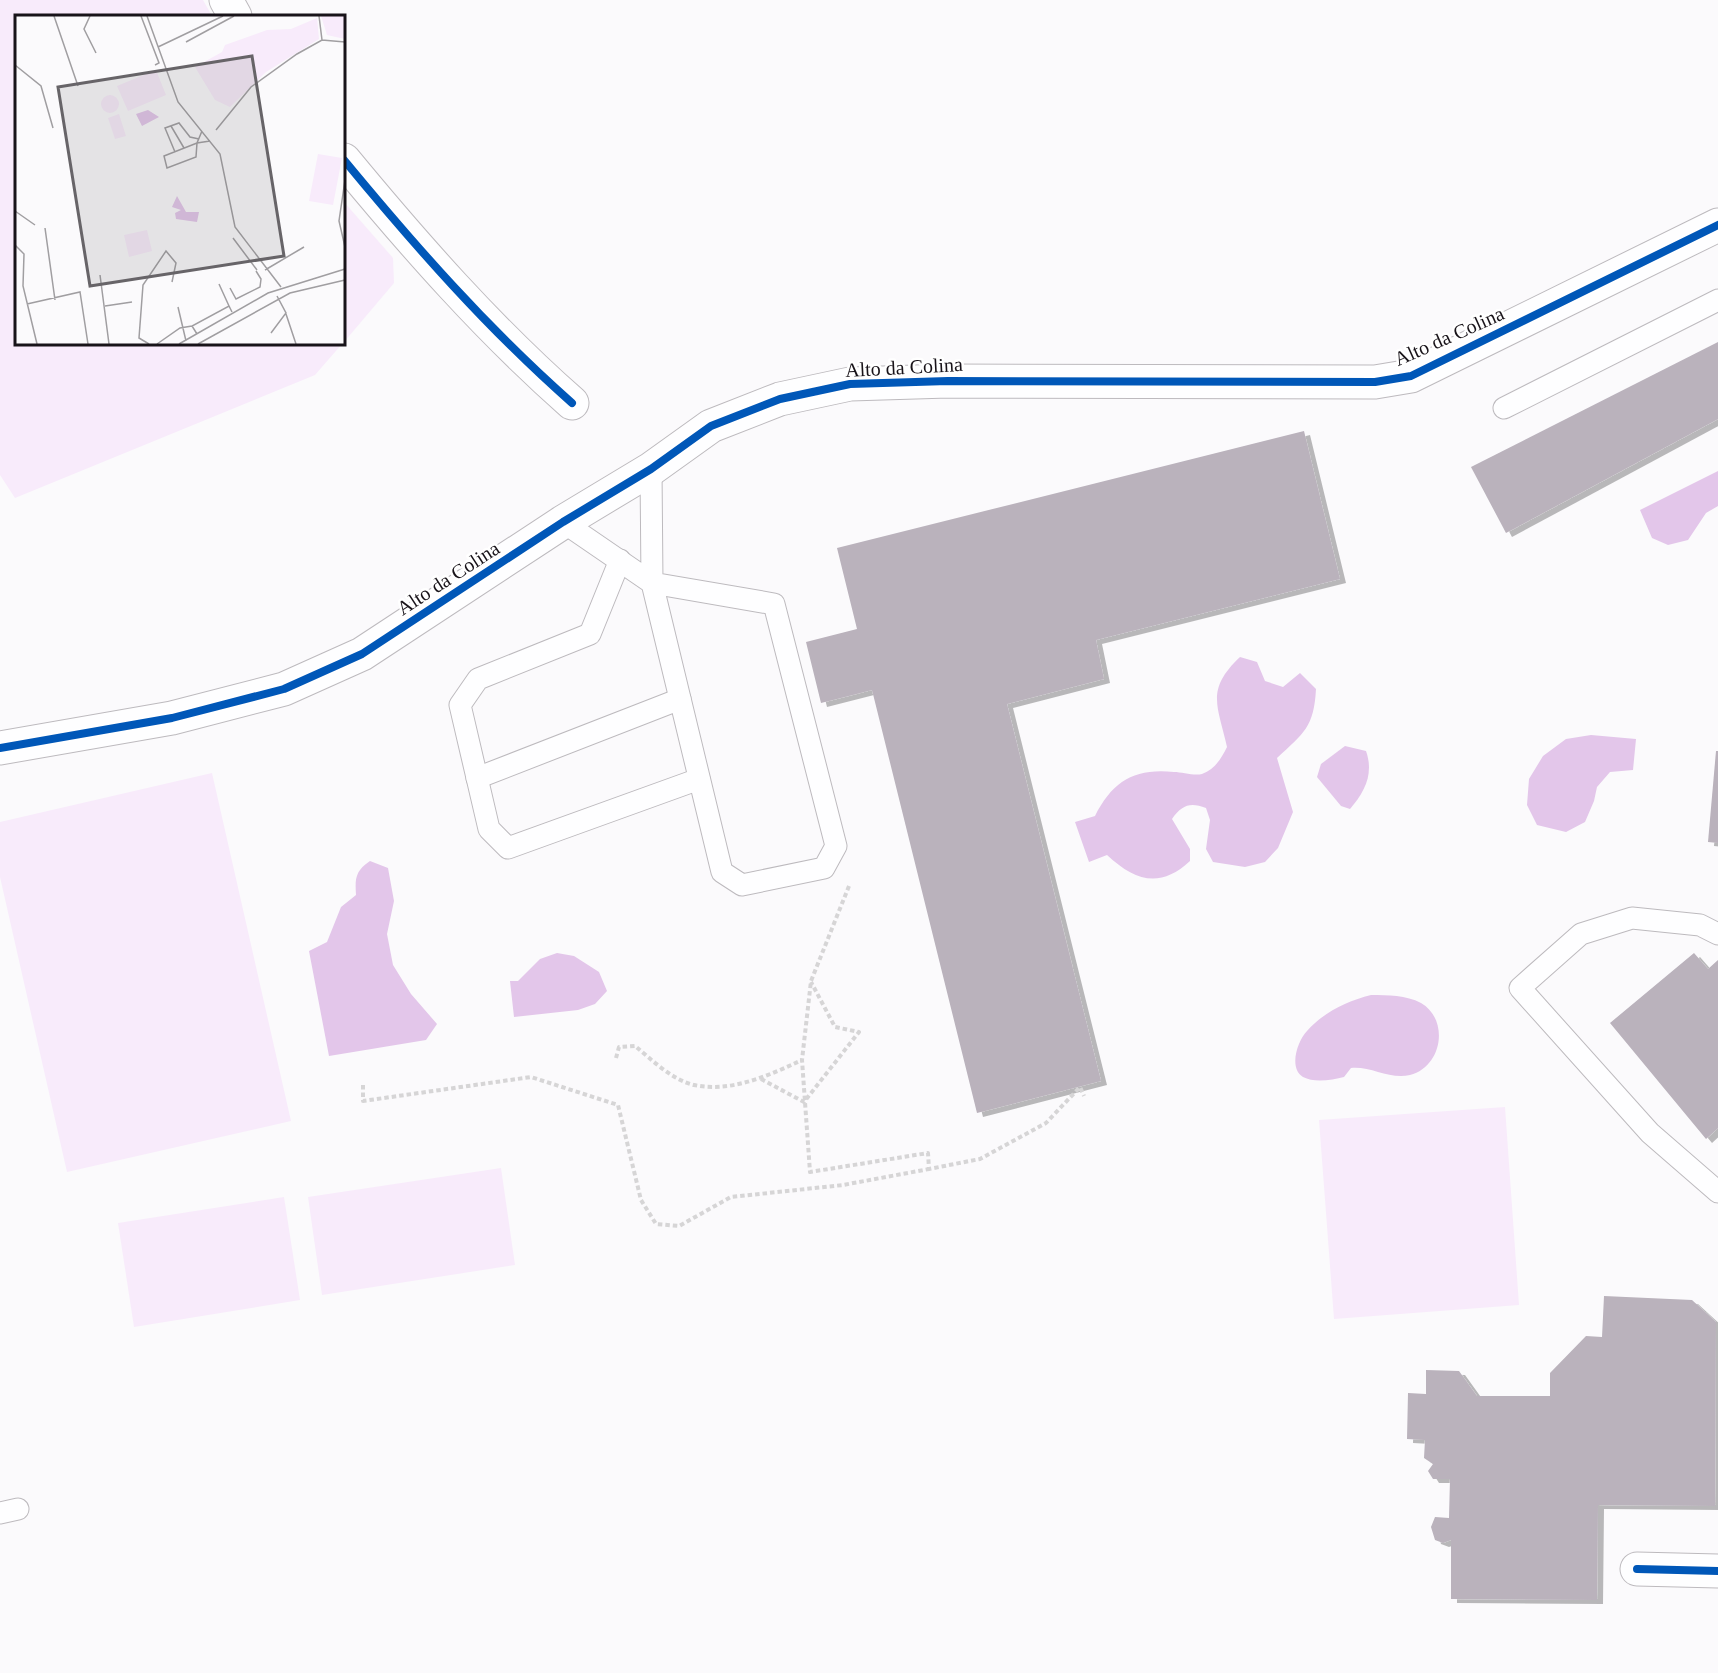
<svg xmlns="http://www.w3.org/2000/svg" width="1718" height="1673" font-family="'Times New Roman',serif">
  <defs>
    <filter id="shadow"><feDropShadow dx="6" dy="4" stdDeviation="0" flood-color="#0004"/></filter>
  </defs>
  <rect width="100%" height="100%" fill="#fbfafc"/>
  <g fill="#f8ebfb">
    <path d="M0 0H203L212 16H16V344H342L315 375 15 498 0 475Z"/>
    <path d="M344 202 393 258 394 283 344 342Z"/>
    <path d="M212 773 291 1121 67 1172 0 877V822Z"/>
    <path d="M1505 1107 1519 1305 1334 1319 1319 1120Z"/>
    <path d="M501 1168 515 1265 322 1295 308 1197Z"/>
    <path d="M284 1197 300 1300 134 1327 118 1223Z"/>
  </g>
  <g fill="#e3c6ea">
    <path d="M1718 471V506L1706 513 1688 540 1668 545 1652 538 1640 510Z"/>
    <path d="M1240 657 1257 662 1265 681 1283 687 1300 673 1316 689C1314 727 1304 733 1277 758L1293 812 1278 848 1265 862 1245 867 1213 862 1206 849 1210 820 1206 808C1190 802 1182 805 1172 819L1190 849V861C1160 889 1135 881 1107 855L1089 862 1075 822 1095 816C1113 781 1134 768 1174 772 1182 772 1194 776 1202 774 1215 769 1221 759 1227 747 1218 706 1205 690 1240 657Z"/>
    <path d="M1591 735 1636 739 1633 770 1610 772 1597 787 1594 801 1585 822 1566 832 1537 825 1527 805 1529 779 1543 756 1566 739Z"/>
    <path d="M1345 746 1366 751C1374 774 1365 791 1350 809L1341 806 1317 777 1321 764Z"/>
    <path d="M370 861 388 868 394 901 387 934 393 965 411 994 437 1024 426 1040 329 1056 309 951 327 942 341 907 356 895C355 879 355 871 370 861Z"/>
    <path d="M557 953 574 956 599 972 607 991 595 1004 578 1010 514 1017 510 981H518L540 959Z"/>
    <path d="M1371 995C1388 995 1406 995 1421 1003 1450 1020 1442 1067 1410 1075 1390 1080 1371 1066 1351 1068L1344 1077C1332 1080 1314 1083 1303 1077 1288 1068 1298 1040 1307 1031 1324 1012 1347 1001 1371 995Z"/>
  </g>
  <g fill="#bab2bc" filter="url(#shadow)">
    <path d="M1718 342V419L1506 533 1471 467Z"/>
    <path d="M1304 431 1340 579 1096 640 1104 679 1007 704 1101 1081 977 1113 872 690 821 703 806 642 857 629 837 548Z"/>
    <path d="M1716 751H1718V843L1708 842Z"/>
    <path d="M1694 953 1708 969 1718 960V1128L1706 1139 1610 1023Z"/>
    <path d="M1604 1296 1692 1300 1716 1322 1715 1506 1598 1505 1597 1600 1451 1599V1540L1443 1543 1435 1540 1431 1527 1435 1517 1449 1518 1450 1479H1433L1428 1471 1433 1464 1424 1458 1425 1440 1407 1439 1408 1393 1426 1394V1370L1459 1371 1477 1396H1550V1373L1586 1336 1602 1337Z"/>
  </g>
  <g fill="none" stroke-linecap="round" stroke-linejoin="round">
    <defs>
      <g id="service">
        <path d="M1504 408 1718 300"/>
        <path d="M563 522 652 583 774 604 836 846 824 868 742 885 722 872 652 583 651 469"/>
        <path d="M620 560 590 634 478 679 460 705 489 829 508 848 699 779"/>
        <path d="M477 778 680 699"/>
        <path d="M1718 934 1700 925 1632 918 1581 934 1520 988 1650 1133 1718 1192"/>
        <path d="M0 1513 18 1509"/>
      </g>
      <g id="minor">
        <path d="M226 0 235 16"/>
        <path d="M344 160C415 246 488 329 572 403"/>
        <path d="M1637 1569 1718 1571"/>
      </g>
      <path id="tertiary" d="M0 748 172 718 284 689 362 654 563 522 651 469 711 426 780 399 850 384 948 381 1375 382 1411 376 1718 225"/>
    </defs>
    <use href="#service" stroke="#bdbabe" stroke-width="23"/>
    <use href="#minor" stroke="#bdbabe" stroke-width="35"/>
    <use href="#tertiary" stroke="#bdbabe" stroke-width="35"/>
    <g stroke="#d6d5d6" stroke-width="4" stroke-dasharray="4.5 3" stroke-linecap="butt">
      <path d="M849 886 811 981 802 1060 810 1172 928 1153 929 1169 980 1159 1046 1123 1080 1087 1084 1096"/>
      <path d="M616 1058 619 1047 635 1046C651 1059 672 1080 694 1085 731 1093 770 1075 802 1060"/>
      <path d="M761 1079 804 1102 859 1032 835 1027 811 982"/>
      <path d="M363 1085V1101L531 1077 618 1105 641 1200 656 1224 679 1226 731 1197 843 1185 929 1169"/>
    </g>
    <use href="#service" stroke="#fefeff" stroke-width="21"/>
    <use href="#minor" stroke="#fefeff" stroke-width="33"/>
    <use href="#tertiary" stroke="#fefeff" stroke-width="33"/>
    <defs>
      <g id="cycleway">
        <path d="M344 160C415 246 488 329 572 403"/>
        <path d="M0 748 172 718 284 689 362 654 563 522 651 469 711 426 780 399 850 384 948 381 1375 382 1411 376 1718 225"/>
        <path d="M1637 1569 1718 1571"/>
      </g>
    </defs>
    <use href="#cycleway" stroke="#fff" stroke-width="11"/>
    <use href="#cycleway" stroke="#0057b8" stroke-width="8"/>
  </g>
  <g text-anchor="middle" stroke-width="5" stroke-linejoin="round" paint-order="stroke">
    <g font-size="20" fill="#181319" stroke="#fff">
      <text transform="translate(1449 336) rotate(-24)" y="7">Alto da Colina</text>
      <text transform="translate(904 367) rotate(-3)" y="7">Alto da Colina</text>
      <text transform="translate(448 578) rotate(-33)" y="7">Alto da Colina</text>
    </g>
  </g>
  <g transform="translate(15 15)">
    <rect width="330" height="330" fill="#fbfafc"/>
    <path d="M306 1H330V24L312 20ZM302 3 304 24 251 57 215 92 200 85 180 52 207 37 210 30 252 15 276 14ZM141 55 151 80 113 96 102 71ZM86 89a9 9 0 1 1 18 0a9 9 0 1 1-18 0ZM104 99 111 121 100 124 93 103ZM303 139 327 143 318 190 294 186ZM132 215 137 236 114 242 109 220Z" fill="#f8ebfb"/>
    <path d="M133 95 144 102 127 111 121 99ZM162 181 171 197H184L182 207 161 204 160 198 166 195 157 192Z" fill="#e3c6ea"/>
    <path fill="none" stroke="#a09ea1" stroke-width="1.5" d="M39 1 63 71M75 1 69 14 81 38M126 1 144 48 140 50M132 1 163 87 205 139 220 212 266 272M304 1 307 25M171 27 219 1M143 32 208 1M0 50 26 71 38 113M156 111 169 133M201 115 236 72 282 39 307 25 330 27M187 116 182 128 181 142 152 153 149 141 182 128 195 126M160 137 150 113 164 108 175 122 184 124M330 165 324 206 330 232M0 196 20 210M30 213 40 285M218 223 242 255M0 230 9 239 8 271 22 329M250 255 289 232M85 260 94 329M204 269 214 291M215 273 221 284 245 272 246 264 241 256M12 289 65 277 73 329M90 291 117 287M163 292 171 326M271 299 281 329M256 318 271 298 262 281M182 319 177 311 214 291 217 297M134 329 124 323 128 270 151 236 161 248 157 267M142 329 165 313 177 311M164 329 253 278 330 254M183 329 275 278 330 265"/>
    <path fill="#676468" fill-opacity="0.15" stroke="#676468" stroke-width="3" d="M237 41 269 241 75 271 43 72Z"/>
    <rect width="330" height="330" fill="none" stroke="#181319" stroke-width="3"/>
  </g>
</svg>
